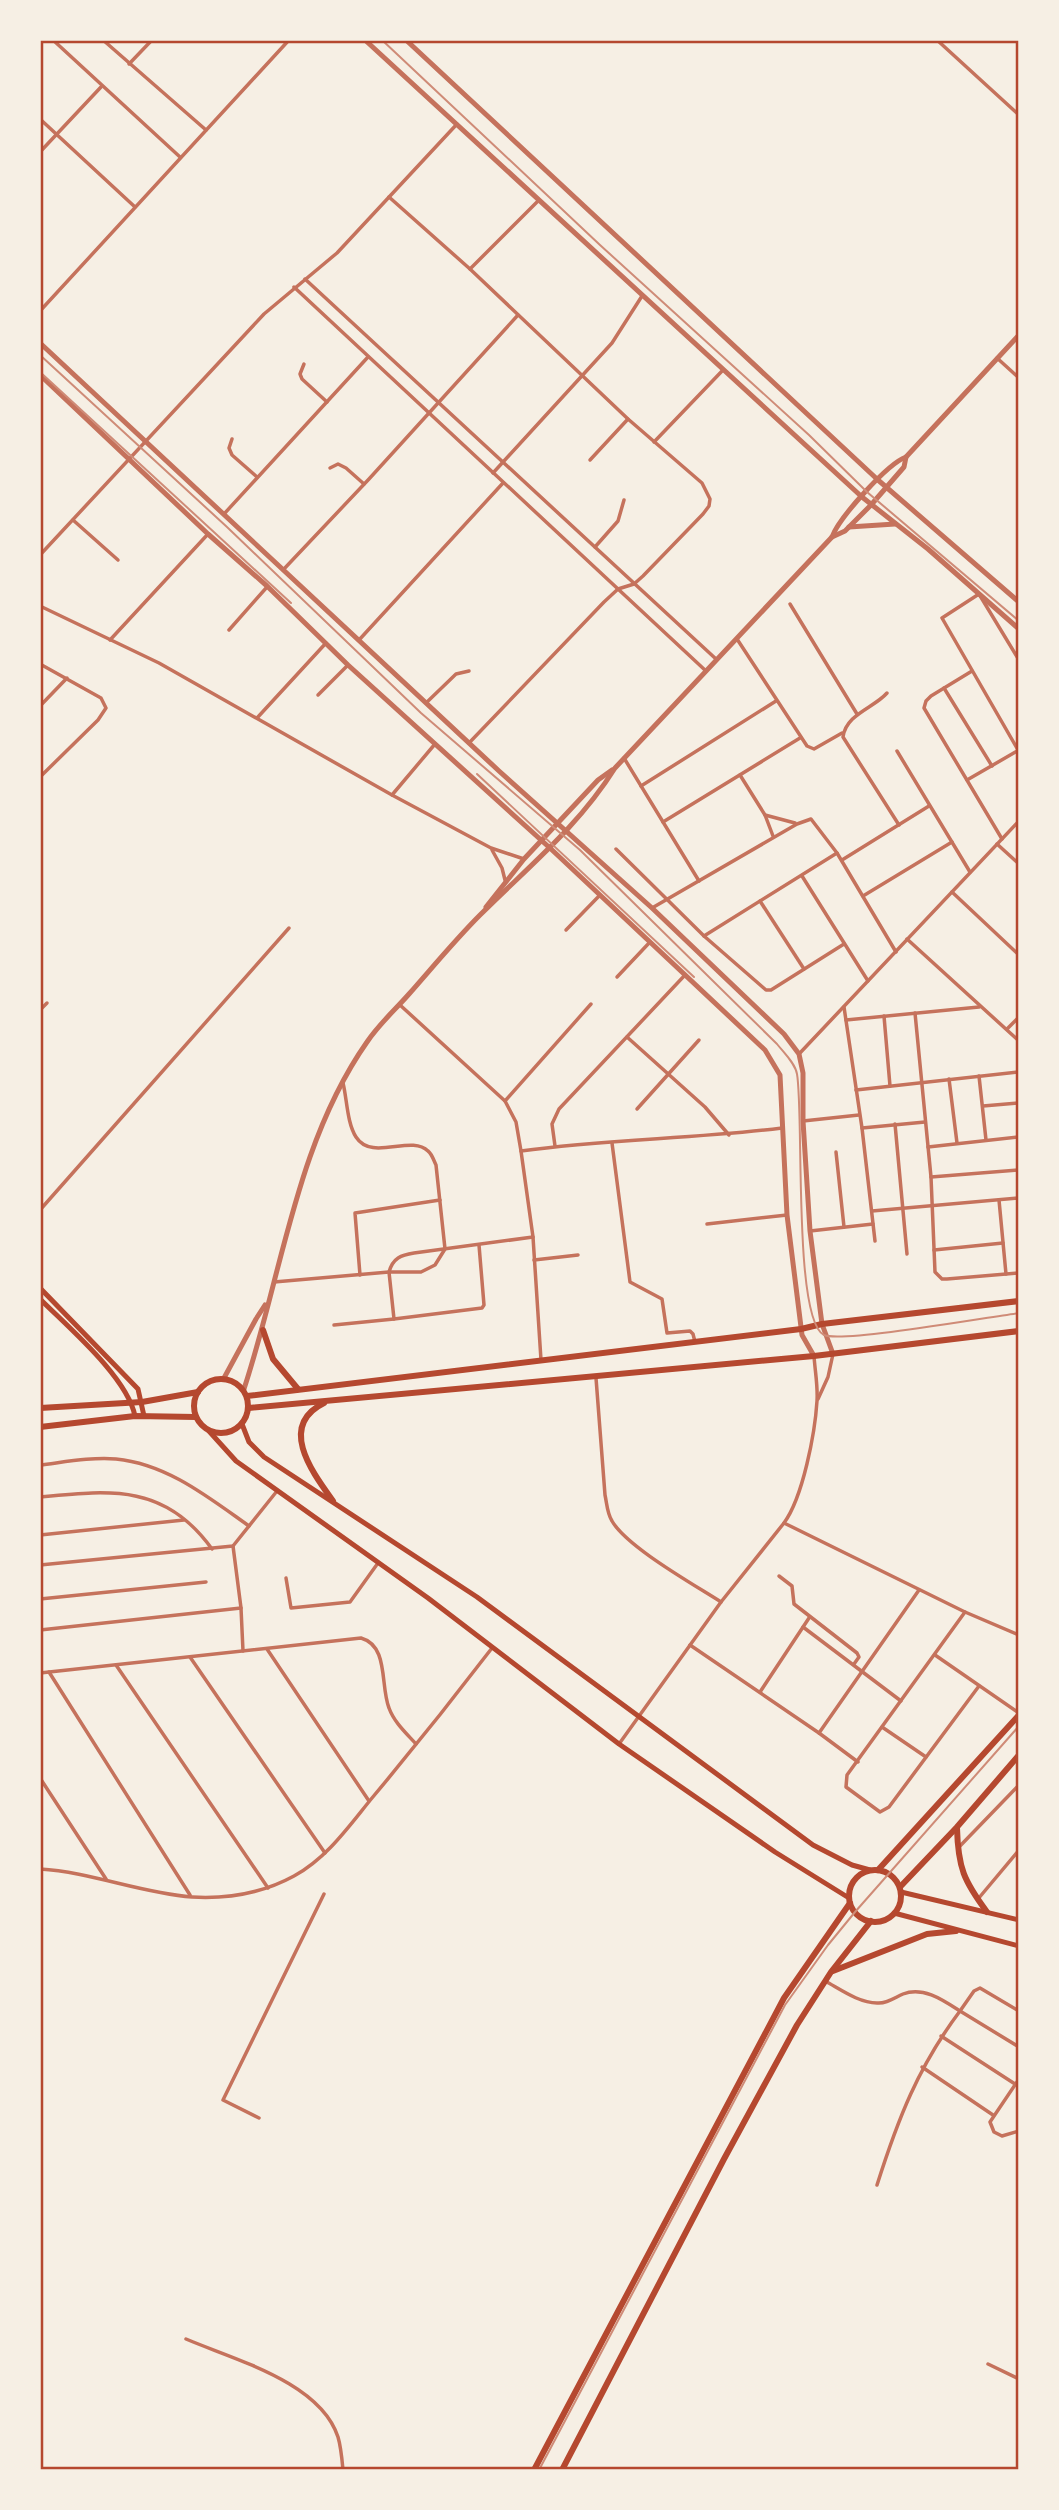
<svg xmlns="http://www.w3.org/2000/svg" width="1059" height="2510" font-family="'Work Sans',sans-serif">
  <rect width="100%" height="100%" fill="#f6efe4"/>
  <g fill="none" stroke-linecap="round" stroke-linejoin="round">
    <g stroke="#c5725c" stroke-width="3.5">
      <path d="M53 40 180 157"/>
      <path d="M103 40 206 130"/>
      <path d="M937 40 1019 115"/>
      <path d="M129 64 152 40"/>
      <path d="M40 119 135 207"/>
      <path d="M40 152 101 87"/>
      <path d="M389 197 470 269 628 419 702 483 710 499 709 506 703 514 643 576 634 584 618 589 604 602 469 743"/>
      <path d="M470 269 539 200"/>
      <path d="M305 279 716 659"/>
      <path d="M294 287 706 671"/>
      <path d="M40 311 289 40"/>
      <path d="M997 358 1019 378"/>
      <path d="M304 364 300 374 302 379 327 402"/>
      <path d="M232 439 229 448 232 455 257 477"/>
      <path d="M654 442 723 370"/>
      <path d="M590 460 628 419"/>
      <path d="M330 468 338 464 346 468 364 484"/>
      <path d="M493 473 612 343 642 296"/>
      <path d="M224 514 368 357"/>
      <path d="M73 520 118 560"/>
      <path d="M595 547 618 521 624 500"/>
      <path d="M40 555 264 314 337 253 457 124"/>
      <path d="M283 570 369 479 518 315"/>
      <path d="M790 604 857 714"/>
      <path d="M40 606 159 663 392 795 491 848 524 859"/>
      <path d="M229 630 267 587"/>
      <path d="M737 639 807 746 814 749 842 733"/>
      <path d="M110 640 208 534"/>
      <path d="M359 640 503 483"/>
      <path d="M40 664 101 698 106 708 98 720 40 777"/>
      <path d="M972 671 931 696 926 701 924 708 1002 839"/>
      <path d="M944 688 992 766"/>
      <path d="M887 693C874 708 846 714 843 737L899 825"/>
      <path d="M318 695 348 665"/>
      <path d="M426 703 456 674 469 671"/>
      <path d="M40 706 67 678"/>
      <path d="M257 718 326 643"/>
      <path d="M1018 750 942 618 979 594 1019 660"/>
      <path d="M897 751 970 872"/>
      <path d="M624 758 699 881"/>
      <path d="M740 775 765 815 795 823"/>
      <path d="M967 780 1019 750"/>
      <path d="M641 786 776 701"/>
      <path d="M392 795 435 744"/>
      <path d="M765 815 773 836"/>
      <path d="M663 822 800 738"/>
      <path d="M997 844 1019 864"/>
      <path d="M616 849 704 936 766 990H771L844 944"/>
      <path d="M492 850 502 868 505 880"/>
      <path d="M842 860 929 806"/>
      <path d="M802 876 868 981"/>
      <path d="M952 892 1019 955"/>
      <path d="M863 896 952 842"/>
      <path d="M760 901 804 969"/>
      <path d="M652 908 797 824 811 819 837 853 896 952"/>
      <path d="M566 930 600 895"/>
      <path d="M704 936 837 853"/>
      <path d="M907 939 1019 1041"/>
      <path d="M617 977 650 942"/>
      <path d="M400 1005 505 1101 516 1122 521 1151 533 1237 541 1360"/>
      <path d="M844 1007 862 1128 875 1241"/>
      <path d="M40 1010 47 1003"/>
      <path d="M915 1013 931 1177 935 1272 942 1279H947L1019 1273"/>
      <path d="M884 1016 890 1086"/>
      <path d="M846 1020 979 1007"/>
      <path d="M1007 1029 1019 1017"/>
      <path d="M627 1037 705 1107 729 1135"/>
      <path d="M799 1054 1019 821"/>
      <path d="M979 1076 986 1140"/>
      <path d="M949 1079 957 1143"/>
      <path d="M856 1090 1019 1072"/>
      <path d="M505 1101 591 1004"/>
      <path d="M983 1106 1019 1103"/>
      <path d="M637 1109 699 1040"/>
      <path d="M803 1121 859 1115"/>
      <path d="M895 1124 907 1254"/>
      <path d="M862 1128 925 1122"/>
      <path d="M612 1143 630 1282 662 1299 667 1333 690 1331 693 1334 695 1342"/>
      <path d="M555 1146 552 1124 559 1109 685 975"/>
      <path d="M928 1147 1019 1137"/>
      <path d="M521 1151C607 1139 695 1139 782 1128"/>
      <path d="M836 1152 844 1227"/>
      <path d="M931 1177 1019 1170"/>
      <path d="M999 1200 1006 1274"/>
      <path d="M40 1210 289 928"/>
      <path d="M872 1211 1019 1198"/>
      <path d="M707 1224 787 1215"/>
      <path d="M810 1231 873 1224"/>
      <path d="M479 1245 484 1305 482 1308 394 1319 389 1272C393 1258 401 1255 414 1253L533 1237"/>
      <path d="M934 1250 1003 1243"/>
      <path d="M534 1260 578 1255"/>
      <path d="M360 1275 355 1213 440 1200"/>
      <path d="M274 1282 389 1272H421L435 1265 445 1249 436 1165C434 1161 432 1154 428 1151 411 1134 372 1162 356 1137 347 1123 347 1099 343 1083"/>
      <path d="M334 1325 394 1319"/>
      <path d="M814 1356C815 1371 818 1386 817 1401 815 1433 803 1497 784 1523L965 1612 1019 1635"/>
      <path d="M596 1378 605 1495C607 1504 607 1513 612 1521 627 1547 693 1584 721 1602"/>
      <path d="M818 1399 828 1377 833 1354"/>
      <path d="M40 1465C65 1462 91 1457 116 1459 167 1464 208 1497 249 1526"/>
      <path d="M40 1497C112 1490 165 1484 212 1549"/>
      <path d="M40 1535 184 1520"/>
      <path d="M233 1546 241 1608 243 1651"/>
      <path d="M40 1565 233 1546 277 1491"/>
      <path d="M779 1576 792 1586 794 1604 857 1653 859 1657 854 1664"/>
      <path d="M286 1578 291 1608 350 1602 378 1563"/>
      <path d="M40 1599 206 1582"/>
      <path d="M965 1612 847 1775 846 1787 880 1812 889 1807 979 1686"/>
      <path d="M803 1627 901 1701"/>
      <path d="M40 1630 241 1608"/>
      <path d="M690 1645 819 1733 858 1762"/>
      <path d="M267 1649 369 1801"/>
      <path d="M935 1655 1019 1713"/>
      <path d="M190 1657 325 1853"/>
      <path d="M116 1665 268 1888"/>
      <path d="M49 1672 190 1895"/>
      <path d="M40 1673 361 1638C389 1646 380 1685 389 1708 394 1722 406 1733 416 1744"/>
      <path d="M760 1692 809 1618"/>
      <path d="M882 1727 926 1757"/>
      <path d="M819 1733 919 1590"/>
      <path d="M619 1744 721 1602 784 1523"/>
      <path d="M40 1778 106 1879"/>
      <path d="M960 1846 1019 1785"/>
      <path d="M40 1869C91 1872 140 1893 192 1897 227 1899 263 1893 294 1876 327 1858 349 1826 372 1798 413 1749 453 1699 492 1648"/>
      <path d="M978 1899 1019 1850"/>
      <path d="M825 1981C840 1989 859 2003 877 2003 886 2004 894 1998 903 1994 923 1986 943 2000 960 2011 918 2067 898 2119 877 2185"/>
      <path d="M1019 2011 980 1988 974 1991 960 2011 1019 2047"/>
      <path d="M941 2036 1015 2084"/>
      <path d="M922 2067 993 2115"/>
      <path d="M1019 2079 990 2122 994 2132 1002 2136 1019 2131"/>
      <path d="M259 2118 223 2100 324 1894"/>
      <path d="M186 2339C235 2360 320 2382 338 2437 341 2447 342 2459 343 2470"/>
      <path d="M988 2364 1019 2379"/>
    </g>
    <g stroke="#c5725c" stroke-width="5">
      <path d="M365 40 862 497 928 549 1019 629"/>
      <path d="M406 40 878 480 1019 602"/>
      <path d="M40 343 499 771 652 908 784 1034 799 1054 803 1073V1121L810 1231 822 1324 833 1354"/>
      <path d="M40 375 208 534 267 586 348 665 551 849 765 1050 780 1075 787 1215 802 1335 814 1356"/>
      <path d="M849 527 895 524"/>
      <path d="M832 537 845 531 871 505 904 467 906 457"/>
      <path d="M486 907 524 859 598 780 612 770"/>
      <path d="M224 1378 256 1319 265 1305"/>
      <path d="M244 1389C282 1274 296 1143 367 1042 379 1024 395 1010 409 994 432 968 455 940 480 915 528 867 578 827 615 768L832 537C839 518 887 464 906 457L1019 335"/>
    </g>
    <g stroke="#b5482f" stroke-width="5">
      <path d="M40 1288 138 1389 144 1416"/>
      <path d="M40 1299C69 1328 127 1377 135 1416"/>
      <path d="M242 1424 249 1442 264 1457 477 1597 813 1845 852 1865 870 1870"/>
      <path d="M208 1430 236 1461 428 1598 619 1744 775 1852 849 1898"/>
      <path d="M901 1892 1019 1920"/>
      <path d="M894 1913 1019 1946"/>
    </g>
    <g stroke="#b5482f" stroke-width="6">
      <path d="M263 1330 273 1359 298 1389"/>
      <circle cx="221" cy="1406" r="27"/>
      <path d="M247 1396 801 1329 822 1324 1019 1301"/>
      <path d="M324 1403C277 1426 313 1473 333 1501"/>
      <path d="M40 1408 142 1402 198 1392"/>
      <path d="M249 1408 814 1356 1019 1331"/>
      <path d="M40 1427 135 1416 196 1417"/>
      <path d="M957 1828C958 1868 964 1881 987 1912"/>
      <path d="M878 1870 1019 1715"/>
      <circle cx="875" cy="1896" r="26"/>
      <path d="M900 1887 957 1827 1019 1755"/>
      <path d="M833 1971 927 1934 956 1931"/>
      <path d="M534 2470 784 1998 850 1903"/>
      <path d="M562 2470 724 2159 797 2025 831 1972 871 1921"/>
    </g>
    <g stroke="#cf8b77" stroke-width="2">
      <path d="M382 40 600 245 809 435 867 492 1019 621"/>
      <path d="M40 355 227 527 421 713 580 850 777 1044C784 1053 795 1063 797 1074 804 1113 793 1320 824 1335 842 1343 989 1317 1019 1313"/>
      <path d="M40 372 291 603"/>
      <path d="M477 774 694 977"/>
      <path d="M539 2470 785 2005 828 1945 855 1912 1019 1726"/>
    </g>
  </g>
  <rect width="1059" height="2510" fill="none" stroke="#f6efe4" stroke-width="84"/>
  <rect x="42" y="42" width="975" height="2426" fill="none" stroke="#b5482f" stroke-width="2.5"/>
</svg>
